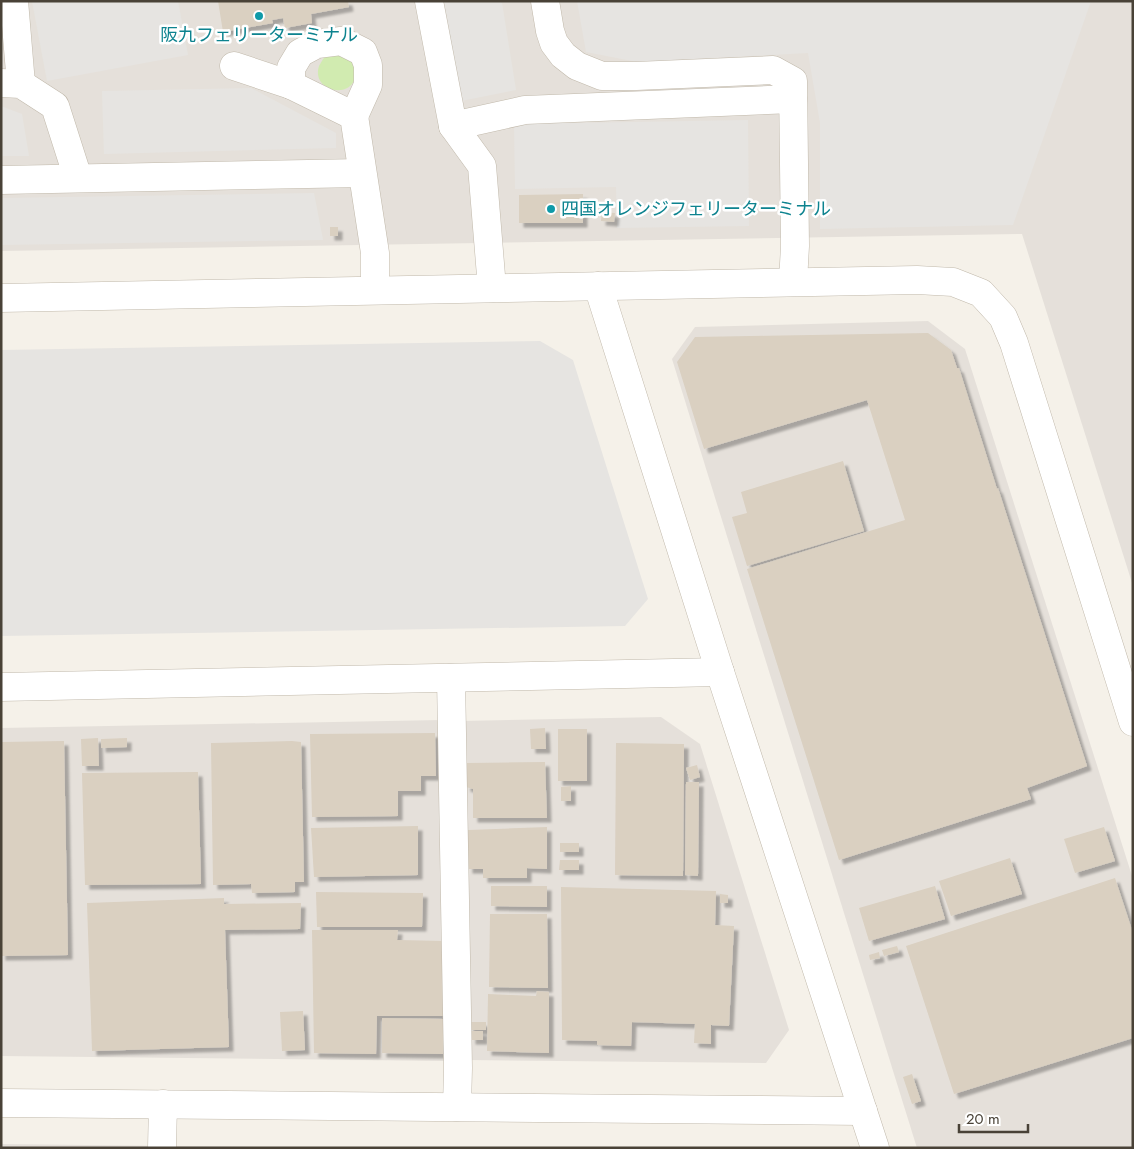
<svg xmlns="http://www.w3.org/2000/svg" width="1134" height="1149" font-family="Jost,'Noto Sans JP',sans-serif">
  <defs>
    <filter id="shadow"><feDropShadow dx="4.5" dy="4.5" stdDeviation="1" flood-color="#0004"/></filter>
  </defs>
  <rect width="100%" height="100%" fill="#f5f1e9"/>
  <g fill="#e5e0da">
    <path d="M1 1H1133V586L1022 234 1 251Z"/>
    <path d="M928 321 965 349 1133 879V1148H917L672 359 695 327Z"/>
    <path d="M661 717 700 744 789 1030 766 1063 469 1060 461 721Z"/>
    <path d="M441 720 451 1061 1 1056V728Z"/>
    <path d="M1 1144 335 1148H1Z"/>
  </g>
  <path fill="#d1ebb0" d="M341 53 354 62C354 67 356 74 355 78 349 100 311 90 319 66 321 63 323 58 326 56 330 54 337 54 341 53Z"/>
  <g fill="#e6e4e1">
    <path d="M32 1H178L188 55 47 81Z"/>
    <path d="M437 1H499L502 3 516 90 456 102Z"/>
    <path d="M577 1H1091L1013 225 820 229V123L808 53 637 62 586 52Z"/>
    <path d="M251 88 336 133V148L104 154 102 91Z"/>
    <path d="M1 106 22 114 29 156H1Z"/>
    <path d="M748 120 749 226 617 228 616 187 515 189 514 124Z"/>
    <path d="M314 193 323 240 1 245V198Z"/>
    <path d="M540 341 573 360 648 599 625 626 1 636V350Z"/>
  </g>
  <g fill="#dad0c1" filter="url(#shadow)">
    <path d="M218 1H348L349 7 311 14 312 23 285 28 283 18 272 20 273 23 223 32Z"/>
    <path d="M583 194V223H519V195Z"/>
    <path d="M602 212 615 213 614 222 601 221Z"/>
    <rect x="330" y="227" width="8" height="9"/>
    <path d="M928 333 951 350 957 368H959L997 489 998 488 1087 766 1027 788 1031 799 839 860 747 569 905 520 867 400 704 449 677 362 695 337Z"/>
    <path d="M843 461 864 531 747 566 732 517 747 513 741 492Z"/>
    <path d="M545 728 546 749H531L530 729Z"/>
    <rect x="558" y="729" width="29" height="52"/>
    <path d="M435 733 436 776H421V791H398V816L312 817 310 734Z"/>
    <path d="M98 738 99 766H82L81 739Z"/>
    <path d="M127 738V747L101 748V739Z"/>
    <path d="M64 741 68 955 1 956V742Z"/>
    <path d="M292 741 301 742 304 882H295V892L252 893 251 884 213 885 211 743Z"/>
    <path d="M616 743 684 744 683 876 615 875Z"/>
    <path d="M545 762 547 818H473V789L466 787V763Z"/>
    <path d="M697 765 700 777 690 780 686 768Z"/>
    <path d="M198 772 201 884 85 885 82 773Z"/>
    <path d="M686 782H699L698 876 685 875Z"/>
    <path d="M571 786V801H561V787Z"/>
    <path d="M418 826V875L314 877 311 828Z"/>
    <path d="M547 827V869L527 868V878H483V869H468V830Z"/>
    <path d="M1104 827 1115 861 1075 873 1064 839Z"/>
    <rect x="560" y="843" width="19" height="9"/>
    <path d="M1010 858 1022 894 951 916 939 881Z"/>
    <path d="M560 860H579V870H559Z"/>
    <path d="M1115 878 1133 933V1038L954 1094 906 946Z"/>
    <path d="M491 886H547V907L491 906Z"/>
    <path d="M935 886 945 919 869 941 859 908Z"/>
    <path d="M561 887 716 891 715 925 734 926 729 1026 711 1025V1044L694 1043 695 1024 632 1022 631 1046 597 1045V1041L562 1040Z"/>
    <path d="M316 892 423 893 422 927H317Z"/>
    <path d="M720 894 728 895V903H720Z"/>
    <path d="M224 898V904L301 903 300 929 225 930 229 1047 92 1051 87 903Z"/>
    <path d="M490 914H547L548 988 489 987Z"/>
    <path d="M312 930H398L397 940 444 941 443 1016H377L376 1054 314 1053Z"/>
    <path d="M897 946 899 952 884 956 882 950Z"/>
    <path d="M879 952 880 958 870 960 869 955Z"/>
    <path d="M537 991 549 992V1053L487 1051 488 994 536 996Z"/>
    <path d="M303 1011 305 1050 282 1051 280 1012Z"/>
    <path d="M382 1018 443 1019V1054L382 1053Z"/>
    <rect x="469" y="1022" width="17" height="8"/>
    <rect x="471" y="1031" width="12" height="9"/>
    <path d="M912 1074 921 1101 912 1104 903 1077Z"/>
  </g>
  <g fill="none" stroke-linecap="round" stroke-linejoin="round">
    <defs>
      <g id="minor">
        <path d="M14 1 21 84"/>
        <path d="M429 1 453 126 482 166 492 288"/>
        <path d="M545 1 550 31 554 43 563 55 577 66 602 76H636L773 70 793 81 795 246 793 282"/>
        <path d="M234 66 291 85 354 116 375 253V290"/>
        <path d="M1 83 21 84 55 106 78 178"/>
        <path d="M291 85V68L300 53 317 44 341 41 363 52 368 65V85L354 116"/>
        <path d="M453 126 525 110 793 99"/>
        <path d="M1 180 362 173"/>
        <path d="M598 286 720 672 875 1148"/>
        <path d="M1 298 917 280 953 282 981 293 1003 317 1014 343 1133 722"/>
        <path d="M451 678 458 1068 457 1107"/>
        <path d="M1 687 720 672"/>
        <path d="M1 1103 863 1111"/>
        <path d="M162 1148 163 1104"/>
      </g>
    </defs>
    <use href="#minor" stroke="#c1b9ab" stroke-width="29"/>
    <use href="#minor" stroke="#fff" stroke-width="28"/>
  </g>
  <g fill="#0f9aa8" stroke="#fff" stroke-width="2">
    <circle cx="259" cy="16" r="5"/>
    <circle cx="551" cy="209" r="5"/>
  </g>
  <g text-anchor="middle" stroke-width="5" stroke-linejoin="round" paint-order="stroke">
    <g font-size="18" fill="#0d838f" stroke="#fff">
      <text x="259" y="41">阪九フェリーターミナル</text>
      <text x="561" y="215" text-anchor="start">四国オレンジフェリーターミナル</text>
    </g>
  </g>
  <rect width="1134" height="1149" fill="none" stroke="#494237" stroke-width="5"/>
  <path d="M959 1124v8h69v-8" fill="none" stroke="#494237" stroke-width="2.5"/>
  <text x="966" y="1124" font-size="15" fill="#494237" stroke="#ffffff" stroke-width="4" paint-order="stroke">20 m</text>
</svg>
